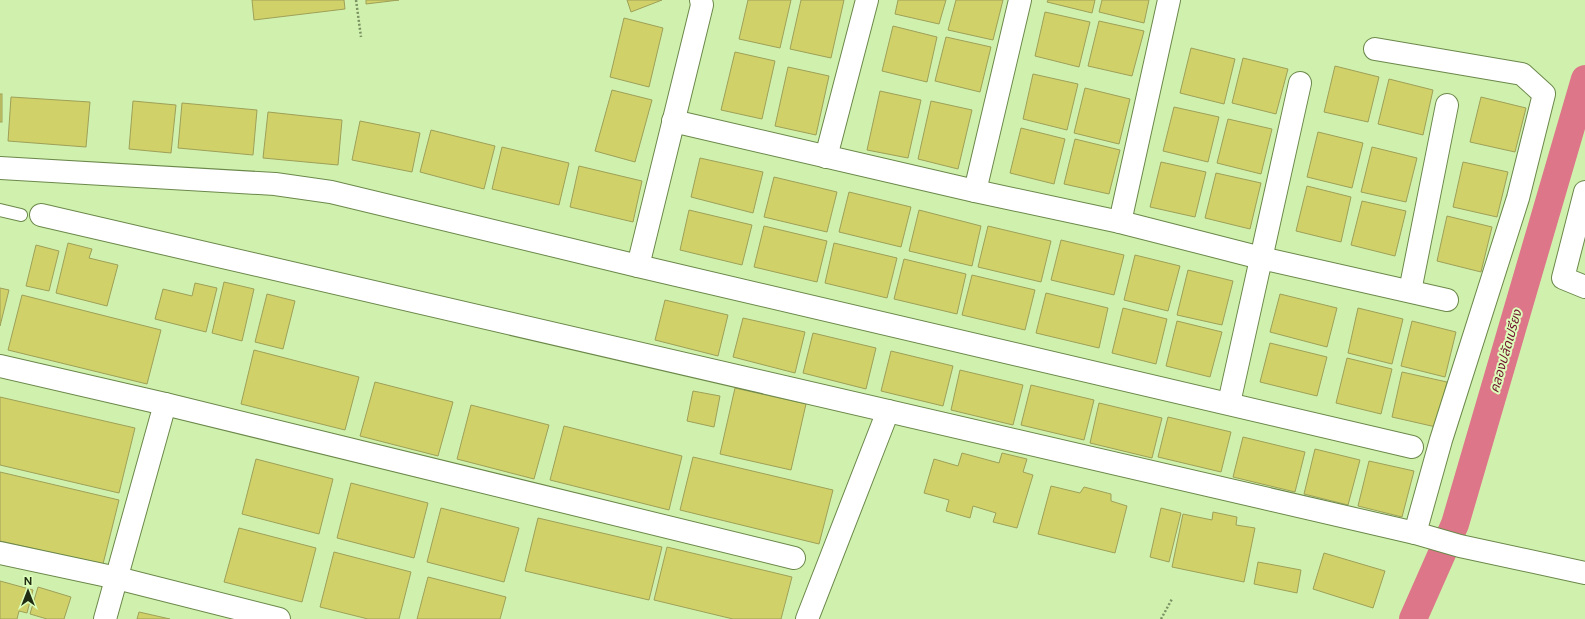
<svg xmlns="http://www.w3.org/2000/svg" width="1585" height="619" font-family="Figtree,'Noto Sans Thai',sans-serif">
  <rect width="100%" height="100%" fill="#d0f1ae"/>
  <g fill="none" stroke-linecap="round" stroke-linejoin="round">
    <path stroke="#dc7688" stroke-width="28" d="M1413 619 1455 524 1585 79"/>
  </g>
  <g fill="#d0d168" stroke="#9ea058">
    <path d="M252 0H344L345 9 254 20Z"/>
    <path d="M366 0H399L366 4Z"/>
    <path d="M627 0H662L631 12Z"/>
    <path d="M748 0H791L780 48 739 39Z"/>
    <path d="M801 0H844L831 58 790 49Z"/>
    <path d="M898 0H946L939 24 895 14Z"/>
    <path d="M956 0H1003L993 40 948 30Z"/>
    <path d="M1048 0H1095L1092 13 1047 2Z"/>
    <path d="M1102 0H1149L1144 23 1099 12Z"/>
    <path d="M1045 12 1090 22 1079 67 1035 56Z"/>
    <path d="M624 18 663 28 649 87 610 77Z"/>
    <path d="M1099 21 1144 31 1132 76 1088 66Z"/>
    <path d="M893 26 937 37 927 82 882 71Z"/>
    <path d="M946 37 991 47 980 92 935 81Z"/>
    <path d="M1191 48 1235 59 1224 104 1180 93Z"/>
    <path d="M735 52 775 61 762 119 721 110Z"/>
    <path d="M1243 58 1288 69 1276 114 1232 103Z"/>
    <path d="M1335 66 1379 77 1368 122 1324 112Z"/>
    <path d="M788 67 829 76 816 135 775 126Z"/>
    <path d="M1033 74 1078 84 1067 130 1023 119Z"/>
    <path d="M1389 79 1433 90 1423 135 1378 124Z"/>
    <path d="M1085 88 1130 99 1119 144 1074 133Z"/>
    <path d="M612 90 652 100 635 162 595 151Z"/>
    <path d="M880 91 921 100 908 158 867 150Z"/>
    <rect x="0" y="94" width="2" height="28"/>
    <path d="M11 97 90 102 86 147 8 141Z"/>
    <path d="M1481 97 1526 108 1515 152 1470 142Z"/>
    <path d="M133 101 176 105 171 153 129 149Z"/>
    <path d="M931 101 972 110 958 169 918 159Z"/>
    <path d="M182 103 257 110 253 155 178 148Z"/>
    <path d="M1174 107 1219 117 1208 162 1163 151Z"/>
    <path d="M268 112 342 120 338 165 263 158Z"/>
    <path d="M1228 119 1272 129 1261 174 1217 163Z"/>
    <path d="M360 121 420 133 412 172 352 160Z"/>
    <path d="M1021 128 1065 139 1054 184 1010 173Z"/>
    <path d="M431 130 495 146 484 189 420 172Z"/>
    <path d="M1318 132 1363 143 1352 188 1307 177Z"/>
    <path d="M1075 139 1120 150 1109 194 1064 184Z"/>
    <path d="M502 147 569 163 559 205 492 189Z"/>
    <path d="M1372 147 1417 158 1406 202 1361 192Z"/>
    <path d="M700 158 763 172 753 213 691 197Z"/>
    <path d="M1161 162 1206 172 1195 217 1150 207Z"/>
    <path d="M1463 162 1508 172 1497 217 1453 207Z"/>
    <path d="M579 166 642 181 633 222 570 207Z"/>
    <path d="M1216 173 1261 183 1250 229 1205 218Z"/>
    <path d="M774 177 837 192 827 232 764 217Z"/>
    <path d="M1307 186 1351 197 1341 242 1296 231Z"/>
    <path d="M849 192 911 207 901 247 839 232Z"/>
    <path d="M1362 201 1406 211 1395 256 1351 245Z"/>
    <path d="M689 210 752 225 742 265 680 250Z"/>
    <path d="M919 210 981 226 972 266 909 251Z"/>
    <path d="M1447 216 1492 227 1481 272 1437 261Z"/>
    <path d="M764 226 827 241 817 282 754 267Z"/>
    <path d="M988 226 1051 241 1041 282 978 267Z"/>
    <path d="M1061 240 1124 255 1114 295 1051 280Z"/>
    <path d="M68 243 92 249 89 258 118 265 107 306 56 293Z"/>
    <path d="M834 243 897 258 887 298 825 283Z"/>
    <path d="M36 245 59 251 49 291 26 286Z"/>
    <path d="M1135 255 1180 266 1168 311 1124 300Z"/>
    <path d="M904 259 966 274 957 314 894 299Z"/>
    <path d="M1188 270 1233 281 1222 325 1177 315Z"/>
    <path d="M972 275 1035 290 1025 330 962 315Z"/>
    <path d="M224 282 254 289 242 341 212 333Z"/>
    <path d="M195 283 217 288 206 332 155 319 163 289 192 296Z"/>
    <path d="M0 288 9 290 0 326Z"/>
    <path d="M1046 293 1108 308 1099 348 1036 333Z"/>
    <path d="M267 294 295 301 283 349 255 342Z"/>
    <path d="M1280 294 1337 308 1327 347 1270 332Z"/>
    <path d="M22 295 161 330 147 384 8 350Z"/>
    <path d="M665 300 728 315 718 356 655 340Z"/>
    <path d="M1123 308 1167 319 1156 364 1112 353Z"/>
    <path d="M1358 308 1403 319 1392 364 1348 353Z"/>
    <path d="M743 318 805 332 795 373 733 357Z"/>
    <path d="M1177 321 1222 332 1210 377 1166 366Z"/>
    <path d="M1412 321 1456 332 1445 377 1401 366Z"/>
    <path d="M813 333 876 348 866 389 803 373Z"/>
    <path d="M1270 343 1327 357 1317 396 1260 382Z"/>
    <path d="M254 350 359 377 345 430 241 404Z"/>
    <path d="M891 351 953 366 943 406 881 391Z"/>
    <path d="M1347 358 1392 369 1381 414 1336 403Z"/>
    <path d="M960 370 1023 385 1013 425 951 410Z"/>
    <path d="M1402 372 1447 382 1436 427 1392 417Z"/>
    <path d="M375 382 453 402 438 456 360 436Z"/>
    <path d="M1031 385 1094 400 1084 440 1021 425Z"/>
    <path d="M735 388 806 404 791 470 720 454Z"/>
    <path d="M693 391 720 396 714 427 687 421Z"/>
    <path d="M0 397 135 428 119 493 0 465Z"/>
    <path d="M1099 403 1162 418 1152 458 1090 443Z"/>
    <path d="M471 405 549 425 534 479 457 459Z"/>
    <path d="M1168 417 1231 432 1221 472 1158 457Z"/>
    <path d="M564 426 682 456 669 510 550 480Z"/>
    <path d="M1243 437 1305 452 1295 492 1233 477Z"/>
    <path d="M1315 449 1360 460 1348 505 1304 494Z"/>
    <path d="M962 453 999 463 1002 453 1027 459 1023 472 1033 475 1017 528 993 522 996 513 973 506 970 518 946 511 949 500 924 493 934 459 958 466Z"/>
    <path d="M693 457 833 490 819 544 680 510Z"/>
    <path d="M256 459 333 479 319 534 242 514Z"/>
    <path d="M1369 461 1414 471 1402 517 1358 506Z"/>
    <path d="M0 472 119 500 103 564 0 541Z"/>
    <path d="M351 483 428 503 414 558 337 538Z"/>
    <path d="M1051 486 1080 493 1084 487 1111 494V501L1127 506 1115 553 1038 534Z"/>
    <path d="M441 508 519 528 504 582 427 562Z"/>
    <path d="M1161 508 1181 513 1169 562 1150 557Z"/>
    <path d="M1213 512 1237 517 1236 525 1255 528 1244 582 1172 567 1183 514 1212 520Z"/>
    <path d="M538 518 662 547 649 600 525 571Z"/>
    <path d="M239 528 316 548 302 602 224 582Z"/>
    <path d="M667 547 792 577 781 619H733L654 600Z"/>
    <path d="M334 552 411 572 399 619H368L320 607Z"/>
    <path d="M1324 553 1385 571 1373 608 1313 589Z"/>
    <path d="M1258 562 1301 570 1297 593 1254 584Z"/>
    <path d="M428 577 506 597 500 619H417Z"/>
    <path d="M0 581 33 590 27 613 19 611 17 619H0Z"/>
    <path d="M38 587 71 597 64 619H47L30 614Z"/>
    <path d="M139 612 170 619H137Z"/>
  </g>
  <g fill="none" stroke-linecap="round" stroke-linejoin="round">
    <defs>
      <path id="lane" d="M0 210 21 215"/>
      <g id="street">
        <path d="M1375 49 1522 74 1544 94 1518 198 1441 440 1415 533"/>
        <path d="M673 121 975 191 1120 222 1261 258 1447 300"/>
        <path d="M826 157 867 0"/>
        <path d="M0 168 275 184 331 192 638 266 1412 447"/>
        <path d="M975 191 1020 0"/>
        <path d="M1585 192 1563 278 1585 287"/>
        <path d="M41 215 1415 533 1460 546 1585 573"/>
        <path d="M1120 222 1169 0"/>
        <path d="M638 266 702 5 701 0"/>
        <path d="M1410 291 1447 105"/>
        <path d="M0 366 165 404 105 619"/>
        <path d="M1229 403 1300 83"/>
        <path d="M165 404 794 558"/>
        <path d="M0 553 117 578 279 619"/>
        <path d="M807 619 888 411"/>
      </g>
    </defs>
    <use href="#lane" stroke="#6b884a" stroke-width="14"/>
    <use href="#street" stroke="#6b884a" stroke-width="24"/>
    <g stroke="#7b9263" stroke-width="2.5" stroke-dasharray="2 2" stroke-linecap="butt">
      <path d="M356 0 361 37"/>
      <path d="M1161 619 1172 599"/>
    </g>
    <use href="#lane" stroke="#fff" stroke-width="12"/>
    <use href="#street" stroke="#fff" stroke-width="22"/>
  </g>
  <g text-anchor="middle" stroke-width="4" stroke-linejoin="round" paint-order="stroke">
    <g font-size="13" font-style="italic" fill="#6e112d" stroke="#ddfebb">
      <text transform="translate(1505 351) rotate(-74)" y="5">คลองปลัดเปรียง</text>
    </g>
  </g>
  <g transform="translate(28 591)" stroke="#ddfebb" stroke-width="3" paint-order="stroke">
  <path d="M0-3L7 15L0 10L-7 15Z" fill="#212d13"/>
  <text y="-6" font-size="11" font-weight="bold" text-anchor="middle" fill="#212d13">N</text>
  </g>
</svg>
